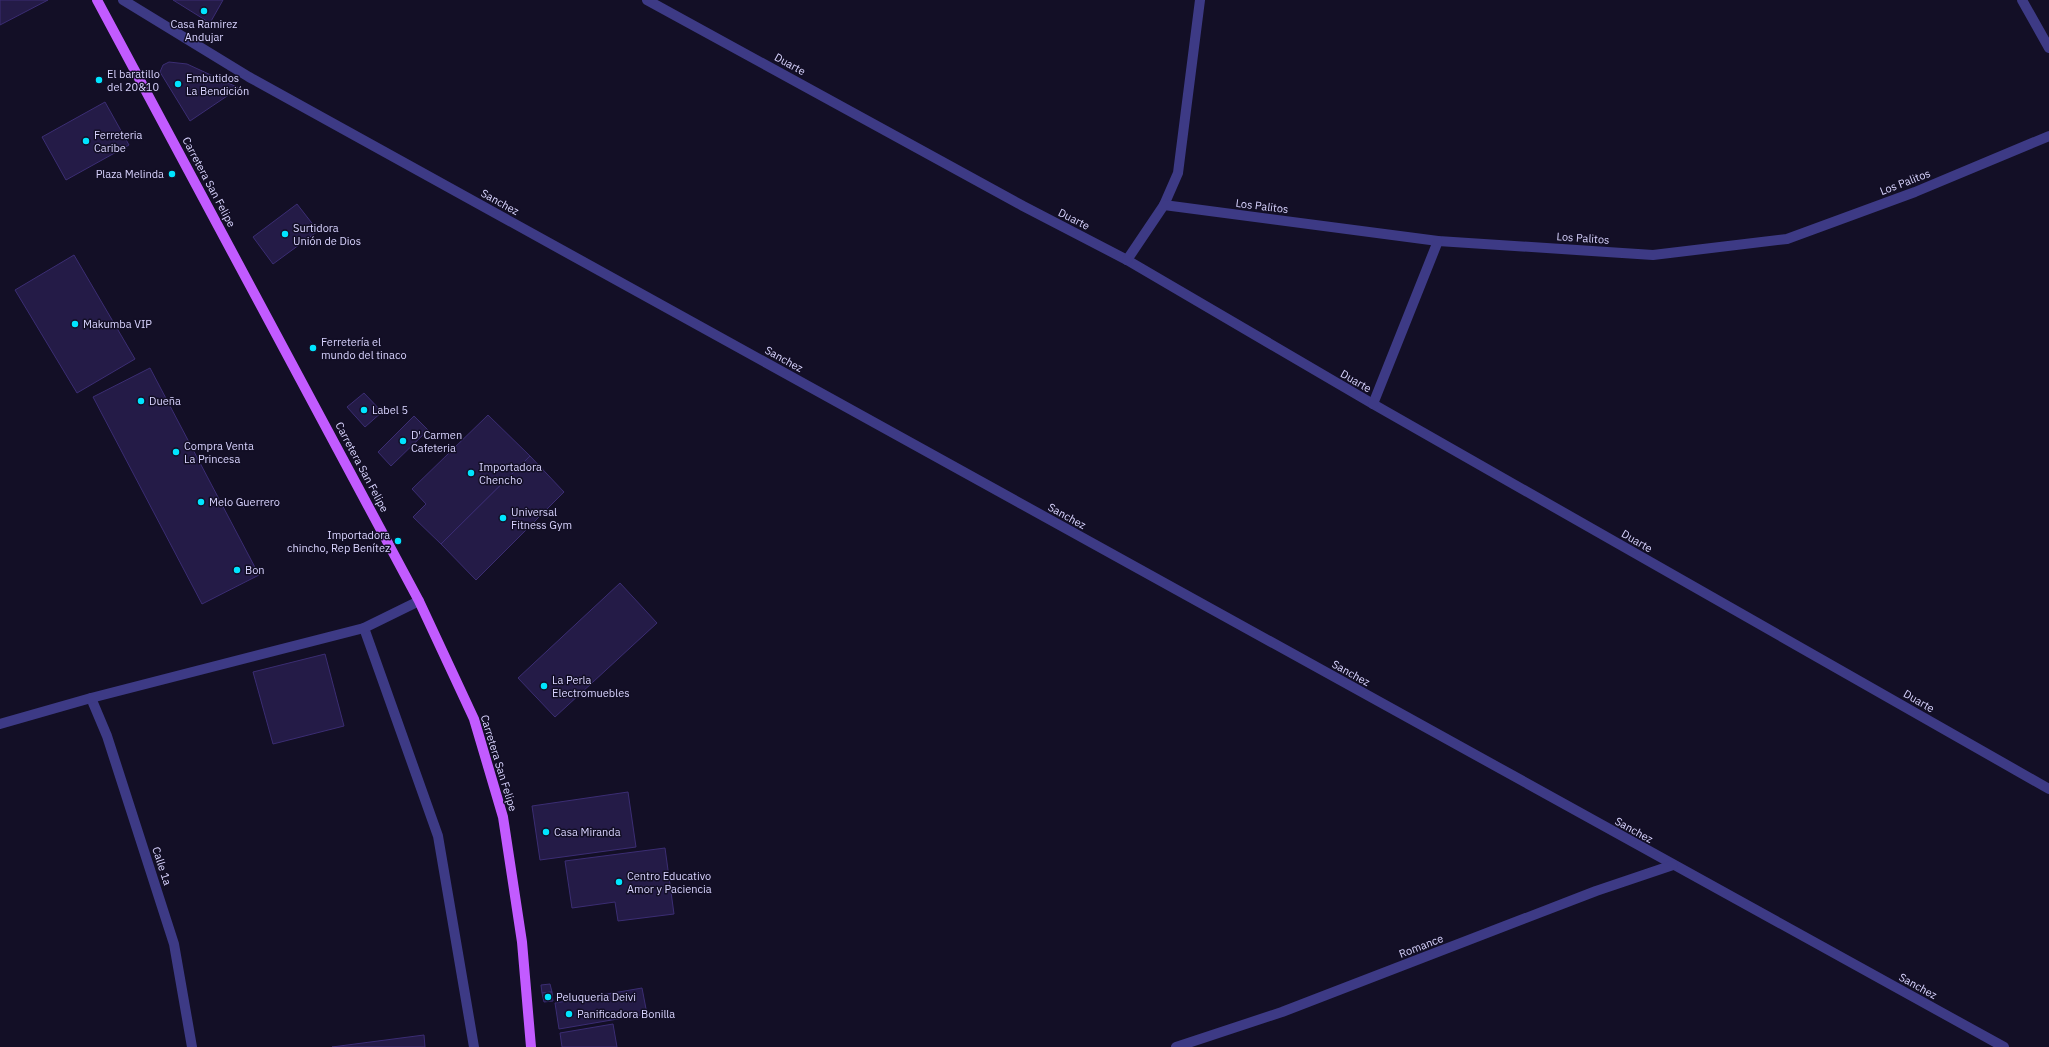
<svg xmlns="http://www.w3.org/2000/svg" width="2049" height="1047" font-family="'IBM Plex Sans',sans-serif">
  <rect width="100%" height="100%" fill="#130f26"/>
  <g fill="#241b47" stroke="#3b2d73">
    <path d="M0 0H48L0 25Z"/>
    <path d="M173 0H223L210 23Z"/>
    <path d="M169 62 187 64 239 88 190 121 160 72 163 65Z"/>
    <path d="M105 102 129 145 66 180 42 137Z"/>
    <path d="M297 204 318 231 273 264 253 237Z"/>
    <path d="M74 255 135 359 77 393 15 290Z"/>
    <path d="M150 368 259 575 202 604 93 397Z"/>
    <path d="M364 393 382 412 365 427 347 407Z"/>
    <path d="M488 415 530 456 441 544 413 517 426 504 412 489Z"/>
    <path d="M414 416 428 430 391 466 378 452Z"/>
    <path d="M530 456 564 492 476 580 441 544Z"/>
    <path d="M620 583 657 623 555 717 518 678Z"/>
    <path d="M325 654 344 726 273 744 253 672Z"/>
    <path d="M628 792 636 847 540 860 532 806Z"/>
    <path d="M665 848 674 914 618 921 615 902 572 908 565 861Z"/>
    <path d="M550 984 552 992 542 993 541 985Z"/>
    <path d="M642 988 647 1014 559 1029 555 1003Z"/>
    <path d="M552 992 553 1001 544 1002 542 993Z"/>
    <path d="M613 1024 617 1047H562L560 1033Z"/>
    <path d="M424 1035 425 1047H332Z"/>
  </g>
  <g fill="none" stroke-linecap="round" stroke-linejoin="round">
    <g stroke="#3d3a85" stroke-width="10">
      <path d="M123 0 249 77 2004 1047"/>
      <path d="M647 0 1023 206 1127 260 1373 404 2049 789"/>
      <path d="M2022 0 2049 48"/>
      <path d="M1164 205 1178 173 1200 0"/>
      <path d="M1127 260 1164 205 1438 241 1653 255 1787 239 1915 192 2049 136"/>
      <path d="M1373 404 1438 241"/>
      <path d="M364 628 438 836 474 1047"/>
      <path d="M91 698 107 736 174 944 192 1047"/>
      <path d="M0 724 91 698 364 628 419 601"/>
      <path d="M1176 1047 1282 1012 1596 891 1673 865"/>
    </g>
    <path stroke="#c25bff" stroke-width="10" d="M97 0 419 601 474 719 503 817 522 942 531 1047"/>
  </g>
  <g fill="#00e5ff" stroke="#130f26" stroke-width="1.5">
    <circle cx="204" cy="11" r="4"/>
    <circle cx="99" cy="80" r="4"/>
    <circle cx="178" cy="84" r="4"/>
    <circle cx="86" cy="141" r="4"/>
    <circle cx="172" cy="174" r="4"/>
    <circle cx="285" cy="234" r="4"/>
    <circle cx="75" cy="324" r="4"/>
    <circle cx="313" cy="348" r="4"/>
    <circle cx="141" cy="401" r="4"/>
    <circle cx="364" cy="410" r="4"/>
    <circle cx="403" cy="441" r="4"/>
    <circle cx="176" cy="452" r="4"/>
    <circle cx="471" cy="473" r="4"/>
    <circle cx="201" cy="502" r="4"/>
    <circle cx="503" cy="518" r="4"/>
    <circle cx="398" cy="541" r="4"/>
    <circle cx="237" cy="570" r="4"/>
    <circle cx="544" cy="686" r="4"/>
    <circle cx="546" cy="832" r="4"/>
    <circle cx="619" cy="882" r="4"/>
    <circle cx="548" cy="997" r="4"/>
    <circle cx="569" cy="1014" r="4"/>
  </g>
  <g text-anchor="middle" stroke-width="3" stroke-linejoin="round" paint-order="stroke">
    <g font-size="11" fill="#d9d4ff" stroke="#130f26" text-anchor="start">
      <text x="204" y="28" text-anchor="middle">Casa Ramirez<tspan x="204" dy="13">Andujar</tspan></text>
      <text x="107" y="78">El baratillo<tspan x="107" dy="13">del 20&amp;10</tspan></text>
      <text x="186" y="82">Embutidos<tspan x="186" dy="13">La Bendición</tspan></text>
      <text x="94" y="139">Ferreteria<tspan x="94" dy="13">Caribe</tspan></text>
      <text x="164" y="178" text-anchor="end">Plaza Melinda</text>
      <text x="293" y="232">Surtidora<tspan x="293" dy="13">Unión de Dios</tspan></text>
      <text x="83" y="328">Makumba VIP</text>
      <text x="321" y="346">Ferretería el<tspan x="321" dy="13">mundo del tinaco</tspan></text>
      <text x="149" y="405">Dueña</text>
      <text x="372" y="414">Label 5</text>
      <text x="411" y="439">D' Carmen<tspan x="411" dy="13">Cafeteria</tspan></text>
      <text x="184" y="450">Compra Venta<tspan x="184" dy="13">La Princesa</tspan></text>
      <text x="479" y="471">Importadora<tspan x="479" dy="13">Chencho</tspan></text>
      <text x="209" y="506">Melo Guerrero</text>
      <text x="511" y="516">Universal<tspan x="511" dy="13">Fitness Gym</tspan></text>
      <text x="390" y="539" text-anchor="end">Importadora<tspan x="390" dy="13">chincho, Rep Benítez</tspan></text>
      <text x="245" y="574">Bon</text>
      <text x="552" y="684">La Perla<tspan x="552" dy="13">Electromuebles</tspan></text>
      <text x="554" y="836">Casa Miranda</text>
      <text x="627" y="880">Centro Educativo<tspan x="627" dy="13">Amor y Paciencia</tspan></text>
      <text x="556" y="1001">Peluqueria Deivi</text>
      <text x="577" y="1018">Panificadora Bonilla</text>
    </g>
    <g font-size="11" fill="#d9d4ff" stroke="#130f26">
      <text transform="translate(790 64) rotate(29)" y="4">Duarte</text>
      <text transform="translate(209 182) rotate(62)" y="4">Carretera San Felipe</text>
      <text transform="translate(1905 182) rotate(-21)" y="4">Los Palitos</text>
      <text transform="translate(500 202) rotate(29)" y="4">Sanchez</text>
      <text transform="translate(1262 206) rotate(7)" y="4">Los Palitos</text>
      <text transform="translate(1074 219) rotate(27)" y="4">Duarte</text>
      <text transform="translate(1583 238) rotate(4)" y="4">Los Palitos</text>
      <text transform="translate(784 359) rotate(29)" y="4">Sanchez</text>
      <text transform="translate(1356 381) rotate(30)" y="4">Duarte</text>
      <text transform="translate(362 467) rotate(62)" y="4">Carretera San Felipe</text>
      <text transform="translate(1067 516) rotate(29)" y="4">Sanchez</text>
      <text transform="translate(1637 541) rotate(30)" y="4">Duarte</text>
      <text transform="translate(1351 673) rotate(29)" y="4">Sanchez</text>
      <text transform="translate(1919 701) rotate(30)" y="4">Duarte</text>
      <text transform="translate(499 763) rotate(73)" y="4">Carretera San Felipe</text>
      <text transform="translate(1634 830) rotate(29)" y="4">Sanchez</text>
      <text transform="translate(162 866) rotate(72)" y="4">Calle 1a</text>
      <text transform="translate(1421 946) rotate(-21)" y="4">Romance</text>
      <text transform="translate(1918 986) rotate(29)" y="4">Sanchez</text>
    </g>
  </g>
</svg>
